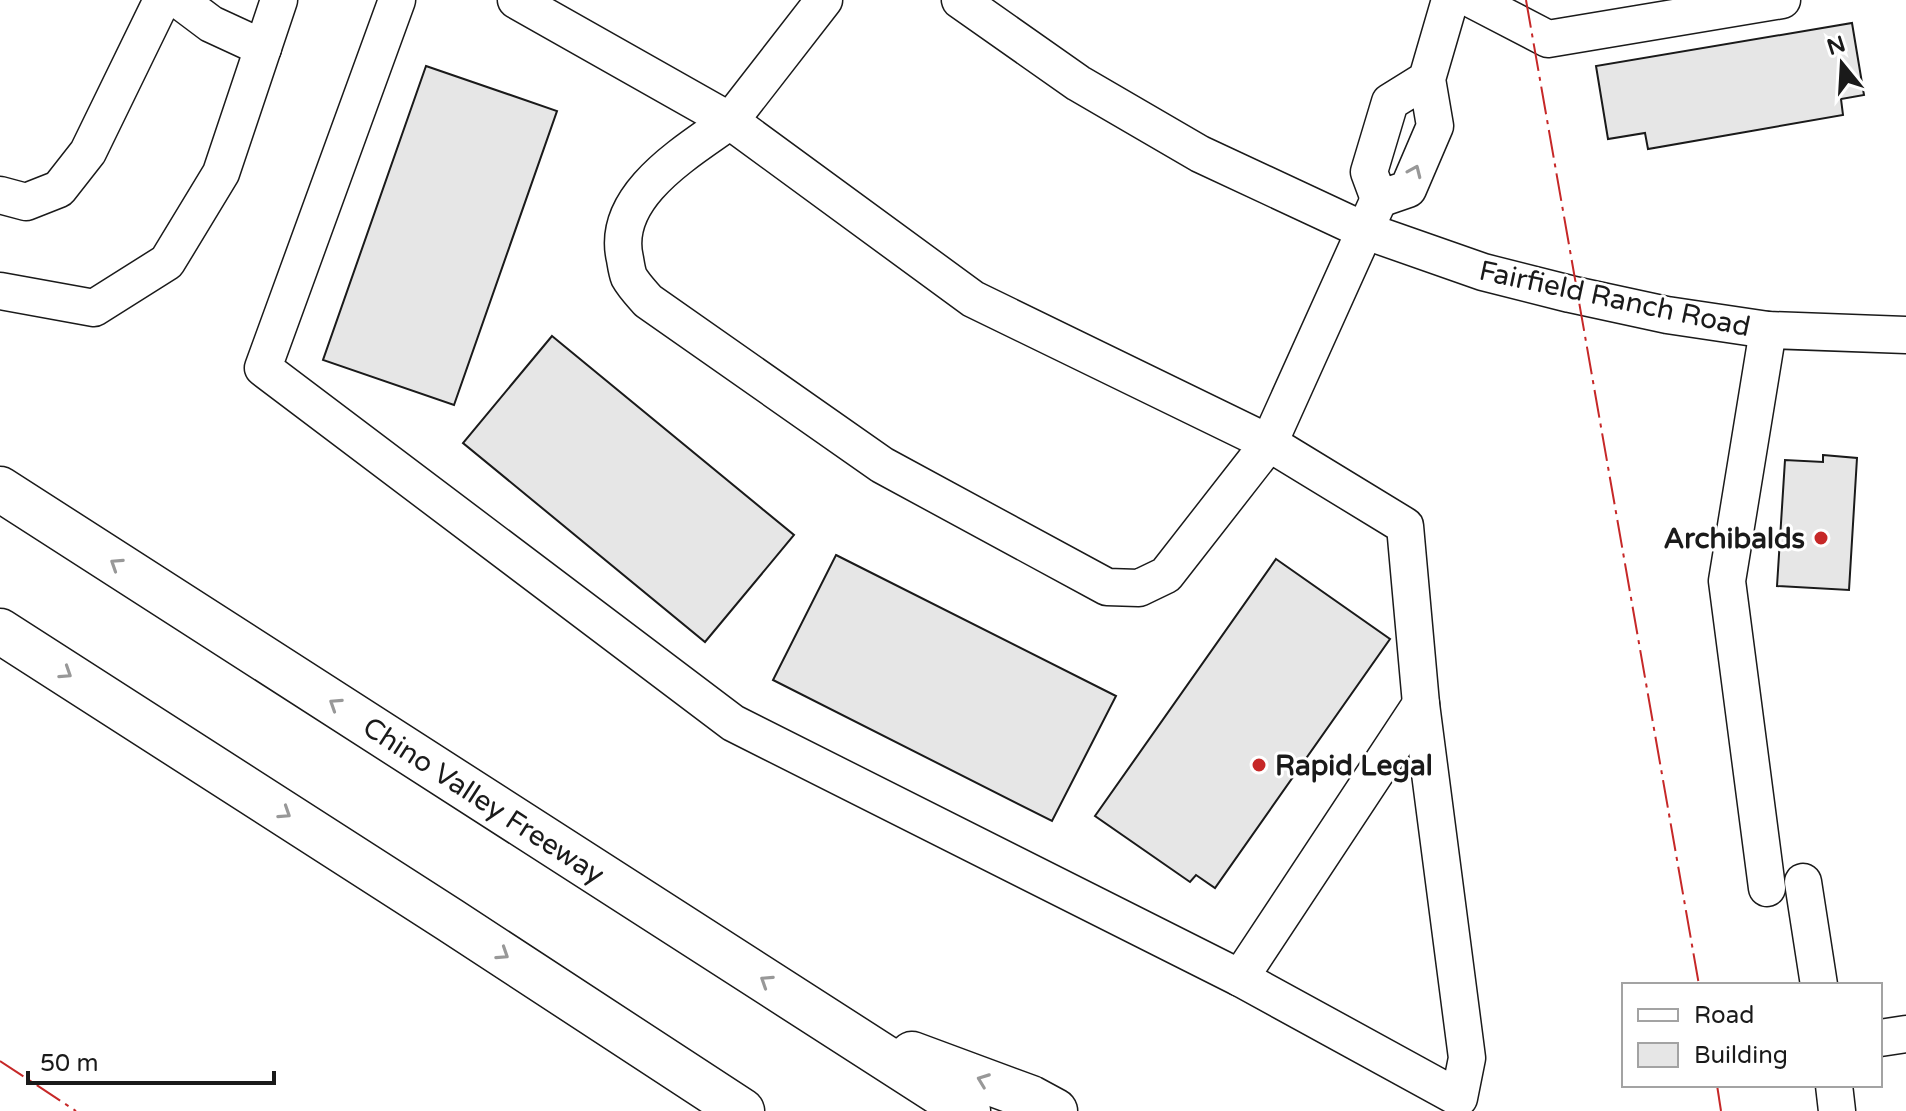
<svg xmlns="http://www.w3.org/2000/svg" width="1906" height="1111" font-family="'Varela Round',sans-serif">
  <rect width="100%" height="100%" fill="#fff"/>
  <g fill="#e6e6e6" stroke="#1a1a1a" stroke-width="2">
    <path d="M1852 23 1864 95 1841 99 1843 115 1648 149 1645 133 1608 139 1596 66Z"/>
    <path d="M426 66 557 111 454 405 323 360Z"/>
    <path d="M552 336 794 535 705 642 463 443Z"/>
    <path d="M1823 455 1857 458 1849 590 1777 586 1785 460 1823 462Z"/>
    <path d="M836 555 1116 696 1052 821 773 680Z"/>
    <path d="M1276 559 1390 639 1215 888 1196 875 1190 882 1095 816Z"/>
  </g>
  <g fill="none" stroke-linecap="round" stroke-linejoin="round">
    <defs>
      <g id="minor">
        <path d="M179 0 211 24 263 48"/>
        <path d="M397 0 263 368 733 723 1240 978 1459 1098 1467 1058 1421 704 1405 526 1269 443 1379 199"/>
        <path d="M516 0 730 121 824 0"/>
        <path d="M960 0 1078 83 1200 154 1363 230 1483 272 1570 294 1667 315 1768 330 1906 335"/>
        <path d="M1473 0 1548 39 1782 0"/>
        <path d="M1427 79 1390 102 1369 172 1379 199 1408 189 1435 126 1427 79 1450 0"/>
        <path d="M730 121 973 299 1269 443 1166 575 1139 588 1107 587 882 465 648 301C642 294 634 286 629 277 627 272 626 265 625 259 610 196 687 152 730 121Z"/>
        <path d="M0 195 26 202 59 189 88 152 162 0"/>
        <path d="M0 291 94 308 167 262 221 173 279 0"/>
        <path d="M1803 882 1819 985"/>
        <path d="M1767 888 1727 581 1768 330"/>
        <path d="M1240 978 1421 704"/>
        <path d="M1880 1038 1906 1034"/>
        <path d="M1834 1085 1837 1111"/>
      </g>
      <g id="highway">
        <path d="M0 489 968 1111"/>
        <path d="M0 631 450 920 742 1111"/>
        <path d="M912 1054 1031 1098 1055 1111"/>
      </g>
    </defs>
    <use href="#minor" stroke="#1a1a1a" stroke-width="39"/>
    <use href="#highway" stroke="#1a1a1a" stroke-width="47"/>
    <use href="#minor" stroke="#fff" stroke-width="36"/>
    <use href="#highway" stroke="#fff" stroke-width="44"/>
    <g stroke="#c62828" stroke-width="2" stroke-dasharray="28 6 4 6" stroke-linecap="butt">
      <path d="M1526 0 1699 985"/>
      <path d="M0 1061 76 1111"/>
      <path d="M1717 1085 1721 1111"/>
    </g>
  </g>
  <defs><path id="oneway-chevron" d="M-2-3.5L2.5 0L-2 3.5" fill="none" stroke-width="1.6" stroke-linecap="round" stroke-linejoin="round" transform="scale(2)"/></defs>
  <g stroke="#989898">
    <use href="#oneway-chevron" transform="translate(1415 171) rotate(-66)"/>
    <use href="#oneway-chevron" transform="translate(116 564) rotate(-147)"/>
    <use href="#oneway-chevron" transform="translate(66 673) rotate(33)"/>
    <use href="#oneway-chevron" transform="translate(335 704) rotate(-147)"/>
    <use href="#oneway-chevron" transform="translate(285 813) rotate(33)"/>
    <use href="#oneway-chevron" transform="translate(503 954) rotate(33)"/>
    <use href="#oneway-chevron" transform="translate(766 981) rotate(-147)"/>
    <use href="#oneway-chevron" transform="translate(983 1080) rotate(-159)"/>
  </g>
  <g fill="#c62828" stroke="#fff" stroke-width="3">
    <circle cx="1821" cy="538" r="8"/>
    <circle cx="1259" cy="765" r="8"/>
  </g>
  <g text-anchor="middle" stroke-width="6" stroke-linejoin="round" paint-order="stroke">
    <g font-size="28" fill="#1a1a1a" stroke="#fff">
      <text transform="translate(1615 298) rotate(12)" y="10">Fairfield Ranch Road</text>
      <text transform="translate(484 800) rotate(33)" y="10">Chino Valley Freeway</text>
    </g>
    <g font-size="28" font-weight="bold" fill="#1a1a1a" stroke="#fff" text-anchor="end">
      <text x="1805" y="548">Archibalds</text>
      <text x="1275" y="775" text-anchor="start">Rapid Legal</text>
    </g>
  </g>
  <rect x="1622" y="983" width="260" height="104" fill="#ffffff" stroke="#a3a3a3" stroke-width="2"/>
  <rect x="1638" y="1009" width="40" height="12" fill="#ffffff" stroke="#a3a3a3" stroke-width="2"/>
  <text x="1694" y="1023" font-size="24" fill="#1a1a1a">Road</text>
  <rect x="1638" y="1043" width="40" height="24" fill="#e6e6e6" stroke="#a3a3a3" stroke-width="2"/>
  <text x="1694" y="1063" font-size="24" fill="#1a1a1a">Building</text>
  <g transform="translate(1842 64) rotate(342)" stroke="#ffffff" stroke-width="6" paint-order="stroke">
  <path d="M0-6L14 30L0 20L-14 30Z" fill="#1a1a1a"/>
  <text y="-12" font-size="22" font-weight="bold" text-anchor="middle" fill="#1a1a1a">N</text>
  </g>
  <path d="M28 1071v12h246v-12" fill="none" stroke="#1a1a1a" stroke-width="4"/>
  <text x="40" y="1071" font-size="24" fill="#1a1a1a" stroke="#ffffff" stroke-width="6" paint-order="stroke">50 m</text>
</svg>
